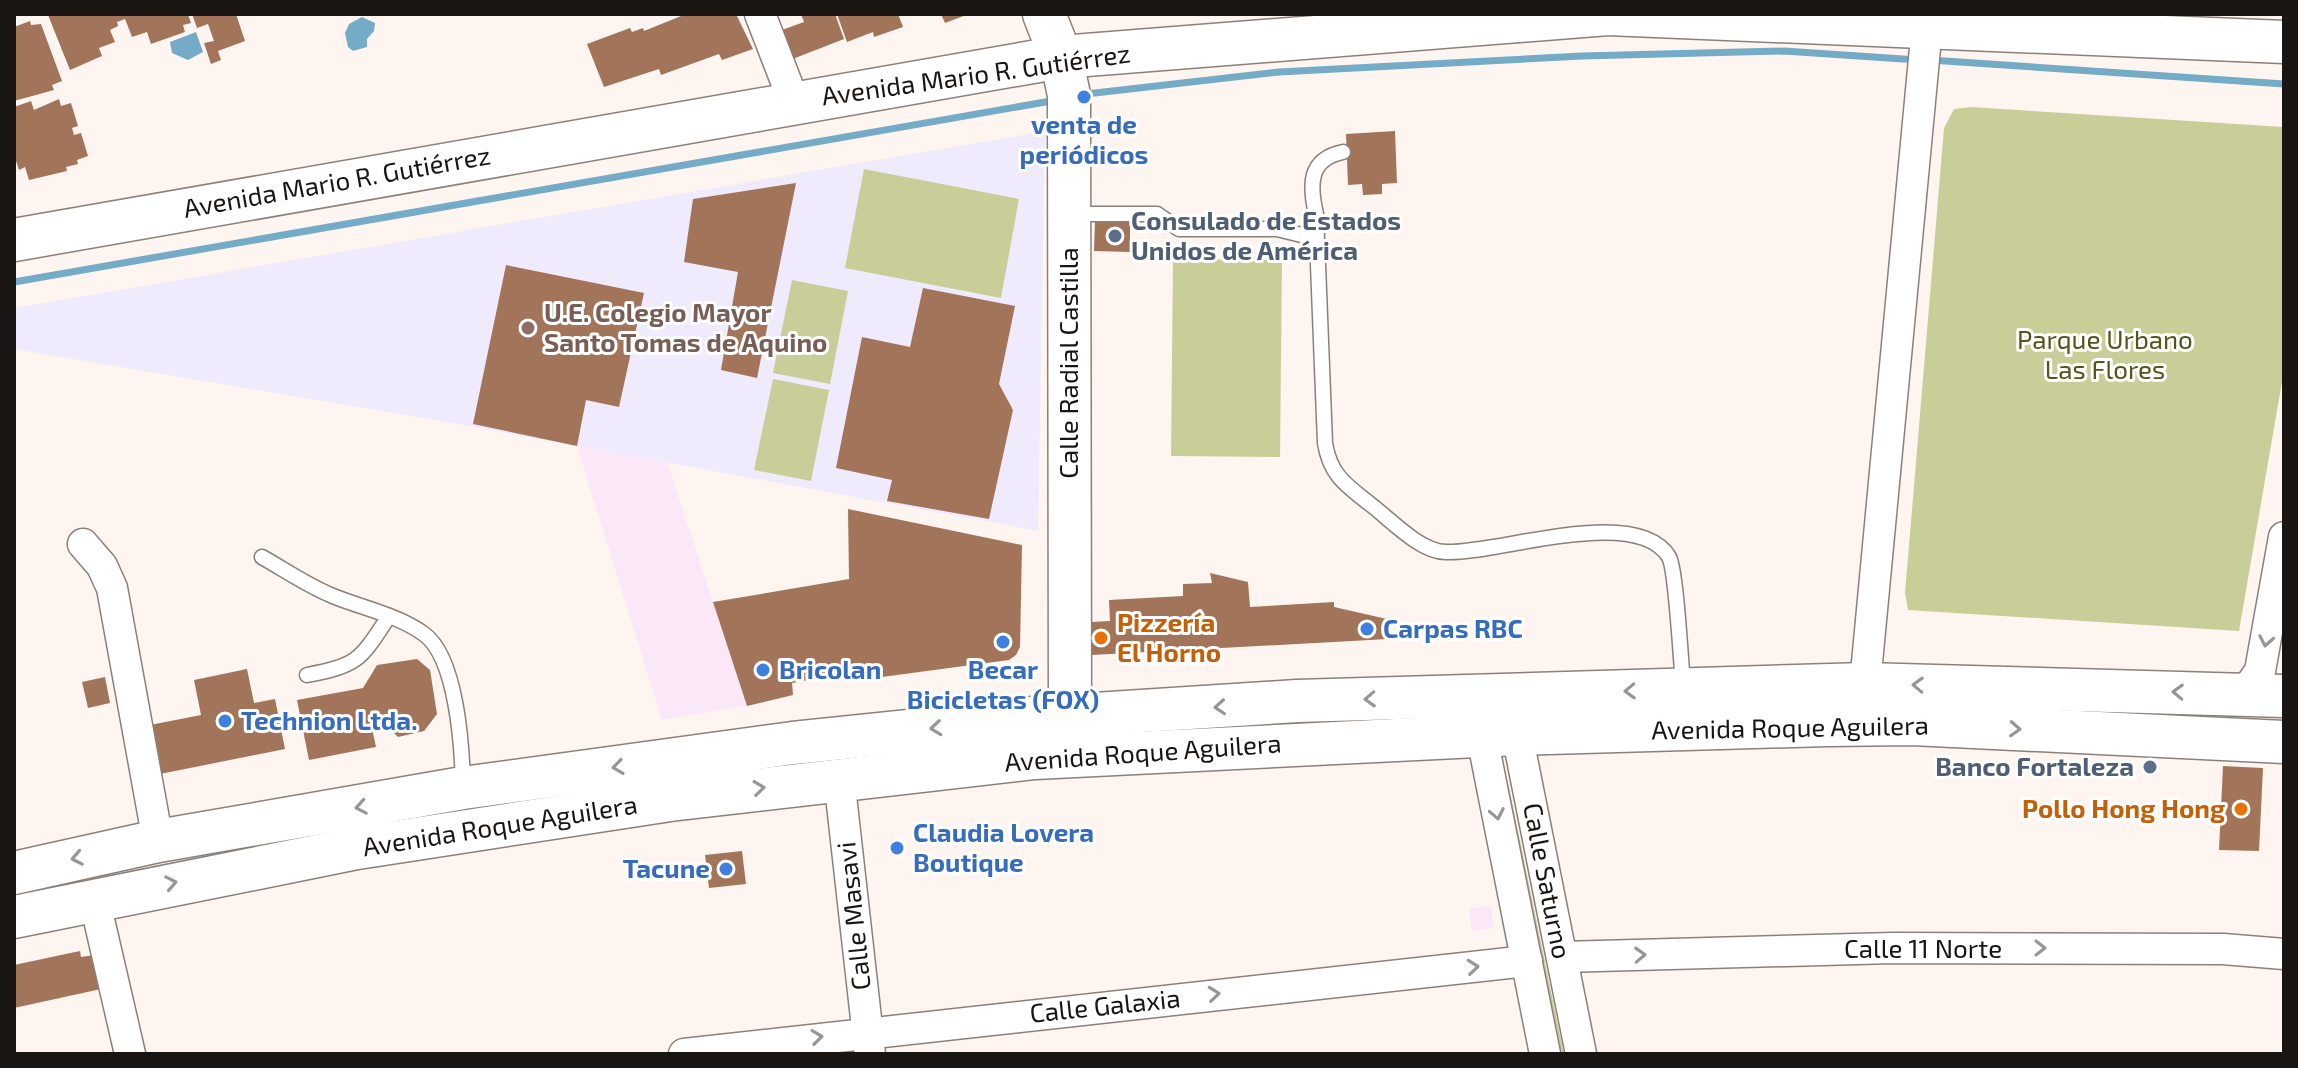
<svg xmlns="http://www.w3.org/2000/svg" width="2298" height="1068" font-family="'Exo 2',sans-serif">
  <rect width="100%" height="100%" fill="#fff5f0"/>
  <g fill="#fae7f7">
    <path d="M577 446 667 462 747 706 662 720Z"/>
    <path d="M1491 906 1494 928 1472 931 1469 909Z"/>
  </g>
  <path fill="#efebfc" d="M1045 131 1038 531 464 425 14 349V308Z"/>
  <g fill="#c9ce99">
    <path d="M1971 107 2284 127V370L2239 631 1908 610 1905 593 1944 128 1954 109Z"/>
    <path d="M864 169 1019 199 1001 298 845 268Z"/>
    <path d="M1173 259 1282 260 1280 457 1171 456Z"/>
    <path d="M792 280 848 291 830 384 773 373Z"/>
    <path d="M773 379 829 390 811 481 754 470Z"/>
    <path d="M1503 780 1508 783 1564 1054H1559Z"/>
  </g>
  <g fill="#74abc6">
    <path d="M362 17 375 23 374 31 367 39V47L353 51 348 47 345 33 349 24Z"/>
    <path d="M196 32 203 52 188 60 172 53 170 42Z"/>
  </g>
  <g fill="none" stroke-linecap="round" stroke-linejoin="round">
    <g stroke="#74abc6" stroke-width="7">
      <path d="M1930 60 2284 84"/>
      <path d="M1086 94 1279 72 1582 56 1784 51 1918 60"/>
      <path d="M14 282 1051 101"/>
    </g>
  </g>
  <g fill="#a2755a">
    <path d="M51 14H188L191 23 183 25 185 32 151 44 147 32 132 37 125 19 117 22 118 26 110 30 115 42 99 48 102 56 70 70 48 15Z"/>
    <path d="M192 14H236L245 41 218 51 221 60 211 64 204 43 214 41 208 24 197 28Z"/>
    <path d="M686 14H736L753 49 722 60 719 54 661 75 659 69 604 87 587 44 630 28 632 32 643 28 644 31Z"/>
    <path d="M801 14H835L844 39 790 60 779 31 804 22Z"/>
    <path d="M837 14H898L903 27 874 37 873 32 847 42Z"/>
    <path d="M941 14H969L945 23Z"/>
    <path d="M30 21 31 25 41 24 62 81 52 85 54 90 14 101V27Z"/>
    <path d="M59 99 61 106 71 103 78 126 72 128 74 135 81 133 88 156 77 160 78 164 66 167 67 171 29 180 25 167 19 170 14 155V107L31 101 34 110Z"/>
    <path d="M1395 131 1397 183 1382 184V194L1363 195 1362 184 1348 185 1346 134Z"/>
    <path d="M796 183 757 378 721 370 738 272 684 262 693 199Z"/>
    <path d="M1095 221H1130V252L1094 251Z"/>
    <path d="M506 265 644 293 619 407 586 400 577 446 473 424Z"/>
    <path d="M923 288 1015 306 999 384 1013 410 989 519 887 501 892 480 836 468 862 337 910 347Z"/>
    <path d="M848 509 1022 545 1020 647 1016 655 1009 660 852 681V672L792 683 793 695 747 706 713 602 849 579Z"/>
    <path d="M1210 573 1248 582 1250 607 1334 602V607L1387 619 1388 639 1092 655 1091 622 1110 621 1109 600 1183 596V584L1212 583Z"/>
    <path d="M417 659 430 670 437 714 424 731 398 737 383 722 371 724 376 747 309 760 297 700 363 688 377 665Z"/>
    <path d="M247 669 254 703 275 699 285 749 150 776 140 727 201 715 194 680Z"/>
    <path d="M105 677 110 703 88 708 82 682Z"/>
    <path d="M2223 766 2263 768 2259 851 2219 850Z"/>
    <path d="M742 851 746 884 709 888 705 855Z"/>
    <path d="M80 951 81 957 94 955 101 989 14 1008V965Z"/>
  </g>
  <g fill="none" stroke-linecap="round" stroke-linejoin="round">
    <defs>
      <g id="lane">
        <path d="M1343 152C1309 159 1309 184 1316 214L1325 443C1330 475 1346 485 1370 504 1390 519 1420 552 1446 552 1498 554 1637 504 1669 557 1676 569 1681 663 1683 684"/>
        <path d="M1072 214H1157L1179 229H1277L1314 238"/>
        <path d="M262 557C285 570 308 586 333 596 362 608 398 615 424 634 457 658 462 747 463 785"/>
        <path d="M307 675C359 665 360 660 389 616"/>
      </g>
      <g id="street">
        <path d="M760 14 794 102"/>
        <path d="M83 544 102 566 112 588 158 841"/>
        <path d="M2244 694 2260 671 2284 537"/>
        <path d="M1855 699 1865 684 1927 27"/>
        <path d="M1494 722 1482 737 1545 1054"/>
        <path d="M1502 722 1517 734 1581 1054"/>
        <path d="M839 778 870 1054"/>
        <path d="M94 898 130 1054"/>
        <path d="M1562 957 1893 948 2223 949 2284 954"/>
        <path d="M684 1054 1527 961"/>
      </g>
      <g id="secondary">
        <path d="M1044 14 1061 57 1069 95 1070 716 1050 737"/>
        <path d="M14 240 1061 57 1608 14 2284 42"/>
        <path d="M14 873 158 841 463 788 793 743 1033 718 1297 701 1865 684 2284 696"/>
        <path d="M14 917 357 848 670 800 1035 758 1517 734 1827 725 1912 724 2284 742"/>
      </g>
    </defs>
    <use href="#lane" stroke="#8b817b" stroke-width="17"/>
    <use href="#street" stroke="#8b817b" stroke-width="33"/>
    <use href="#secondary" stroke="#8b817b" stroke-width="45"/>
    <use href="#lane" stroke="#fff" stroke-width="14"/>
    <use href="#street" stroke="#fff" stroke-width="30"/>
    <use href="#secondary" stroke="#fff" stroke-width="42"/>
  </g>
  <defs><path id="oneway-chevron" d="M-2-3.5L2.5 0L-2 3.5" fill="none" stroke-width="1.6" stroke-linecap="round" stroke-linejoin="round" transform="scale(2)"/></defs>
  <g stroke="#989695">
    <use href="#oneway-chevron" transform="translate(2266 641) rotate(100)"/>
    <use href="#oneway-chevron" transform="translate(1918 685) rotate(-178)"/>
    <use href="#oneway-chevron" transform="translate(1630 691) rotate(178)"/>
    <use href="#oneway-chevron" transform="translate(2178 692) rotate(-178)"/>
    <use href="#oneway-chevron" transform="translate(1370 699) rotate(178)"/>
    <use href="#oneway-chevron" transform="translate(1220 707) rotate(176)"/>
    <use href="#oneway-chevron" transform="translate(936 728) rotate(174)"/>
    <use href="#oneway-chevron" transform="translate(2015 729) rotate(3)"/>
    <use href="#oneway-chevron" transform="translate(618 767) rotate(172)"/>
    <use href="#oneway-chevron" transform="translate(759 788) rotate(-7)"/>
    <use href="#oneway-chevron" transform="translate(361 807) rotate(170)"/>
    <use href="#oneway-chevron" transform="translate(1497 814) rotate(79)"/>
    <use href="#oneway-chevron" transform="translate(77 858) rotate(169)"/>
    <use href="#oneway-chevron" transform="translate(171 883) rotate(-11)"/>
    <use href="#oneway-chevron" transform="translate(2040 948)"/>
    <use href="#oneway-chevron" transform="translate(1640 955) rotate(-2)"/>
    <use href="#oneway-chevron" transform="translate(1473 967) rotate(-6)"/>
    <use href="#oneway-chevron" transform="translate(1214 994) rotate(-6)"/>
    <use href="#oneway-chevron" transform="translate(817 1037) rotate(-7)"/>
  </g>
  <g fill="#3f7fe0" stroke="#fff" stroke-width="3">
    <circle cx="1084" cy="97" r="8"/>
    <circle cx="1367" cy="629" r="8"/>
    <circle cx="1003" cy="642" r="8"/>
    <circle cx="763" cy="670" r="8"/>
    <circle cx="225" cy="721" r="8"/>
    <circle cx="897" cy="848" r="8"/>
    <circle cx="726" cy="869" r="8"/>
  </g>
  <g fill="#5c6f8a" stroke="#fff" stroke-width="3">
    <circle cx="1115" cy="236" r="8"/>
    <circle cx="2150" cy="767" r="8"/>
  </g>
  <circle fill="#8d6e63" stroke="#fff" stroke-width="3" cx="528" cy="328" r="8"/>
  <g fill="#e8710a" stroke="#fff" stroke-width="3">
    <circle cx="1101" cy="638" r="8"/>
    <circle cx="2241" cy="809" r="8"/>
  </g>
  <g text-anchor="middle" stroke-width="6" stroke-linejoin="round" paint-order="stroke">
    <g font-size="26" fill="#191513" stroke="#fff">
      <text transform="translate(976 75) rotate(-8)" y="9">Avenida Mario R. Gutiérrez</text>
      <text transform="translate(337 182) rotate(-10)" y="9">Avenida Mario R. Gutiérrez</text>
      <text transform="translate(1069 363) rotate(-90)" y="9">Calle Radial Castilla</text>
      <text transform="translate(1790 728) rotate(-1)" y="9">Avenida Roque Aguilera</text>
      <text transform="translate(1143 753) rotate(-4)" y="9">Avenida Roque Aguilera</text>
      <text transform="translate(500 826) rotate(-9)" y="9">Avenida Roque Aguilera</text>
      <text transform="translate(1547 881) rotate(79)" y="9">Calle Saturno</text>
      <text transform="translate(854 916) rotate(-96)" y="9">Calle Masavi</text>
      <text x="1923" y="958">Calle 11 Norte</text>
      <text transform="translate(1105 1006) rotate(-6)" y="9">Calle Galaxia</text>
    </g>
    <g font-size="26" font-weight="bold" fill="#366cbe" stroke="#fff" text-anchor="start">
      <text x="1084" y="134" text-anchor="middle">venta de<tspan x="1084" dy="30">periódicos</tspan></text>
      <text x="1383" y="638">Carpas RBC</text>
      <text x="779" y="679">Bricolan</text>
      <text x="1003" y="679" text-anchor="middle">Becar<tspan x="1003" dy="30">Bicicletas (FOX)</tspan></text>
      <text x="241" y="730">Technion Ltda.</text>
      <text x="913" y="842">Claudia Lovera<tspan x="913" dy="30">Boutique</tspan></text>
      <text x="710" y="878" text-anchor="end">Tacune</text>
    </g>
    <g font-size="26" font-weight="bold" fill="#4e5e75" stroke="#fff" text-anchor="start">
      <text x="1131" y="230">Consulado de Estados<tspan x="1131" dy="30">Unidos de América</tspan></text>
      <text x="2134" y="776" text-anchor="end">Banco Fortaleza</text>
    </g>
    <g font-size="26" font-weight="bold" fill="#785e54" stroke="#fff" text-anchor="start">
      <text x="544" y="322">U.E. Colegio Mayor<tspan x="544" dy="30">Santo Tomas de Aquino</tspan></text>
    </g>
    <g font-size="26" fill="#53551b" stroke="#fff">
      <text x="2105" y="349">Parque Urbano<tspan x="2105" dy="30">Las Flores</tspan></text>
    </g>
    <g font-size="26" font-weight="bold" fill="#c56008" stroke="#fff" text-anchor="start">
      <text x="1117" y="632">Pizzería<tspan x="1117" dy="30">El Horno</tspan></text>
      <text x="2225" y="818" text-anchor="end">Pollo Hong Hong</text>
    </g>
  </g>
  <rect width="2298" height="1068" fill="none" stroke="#191513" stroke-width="32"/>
</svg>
